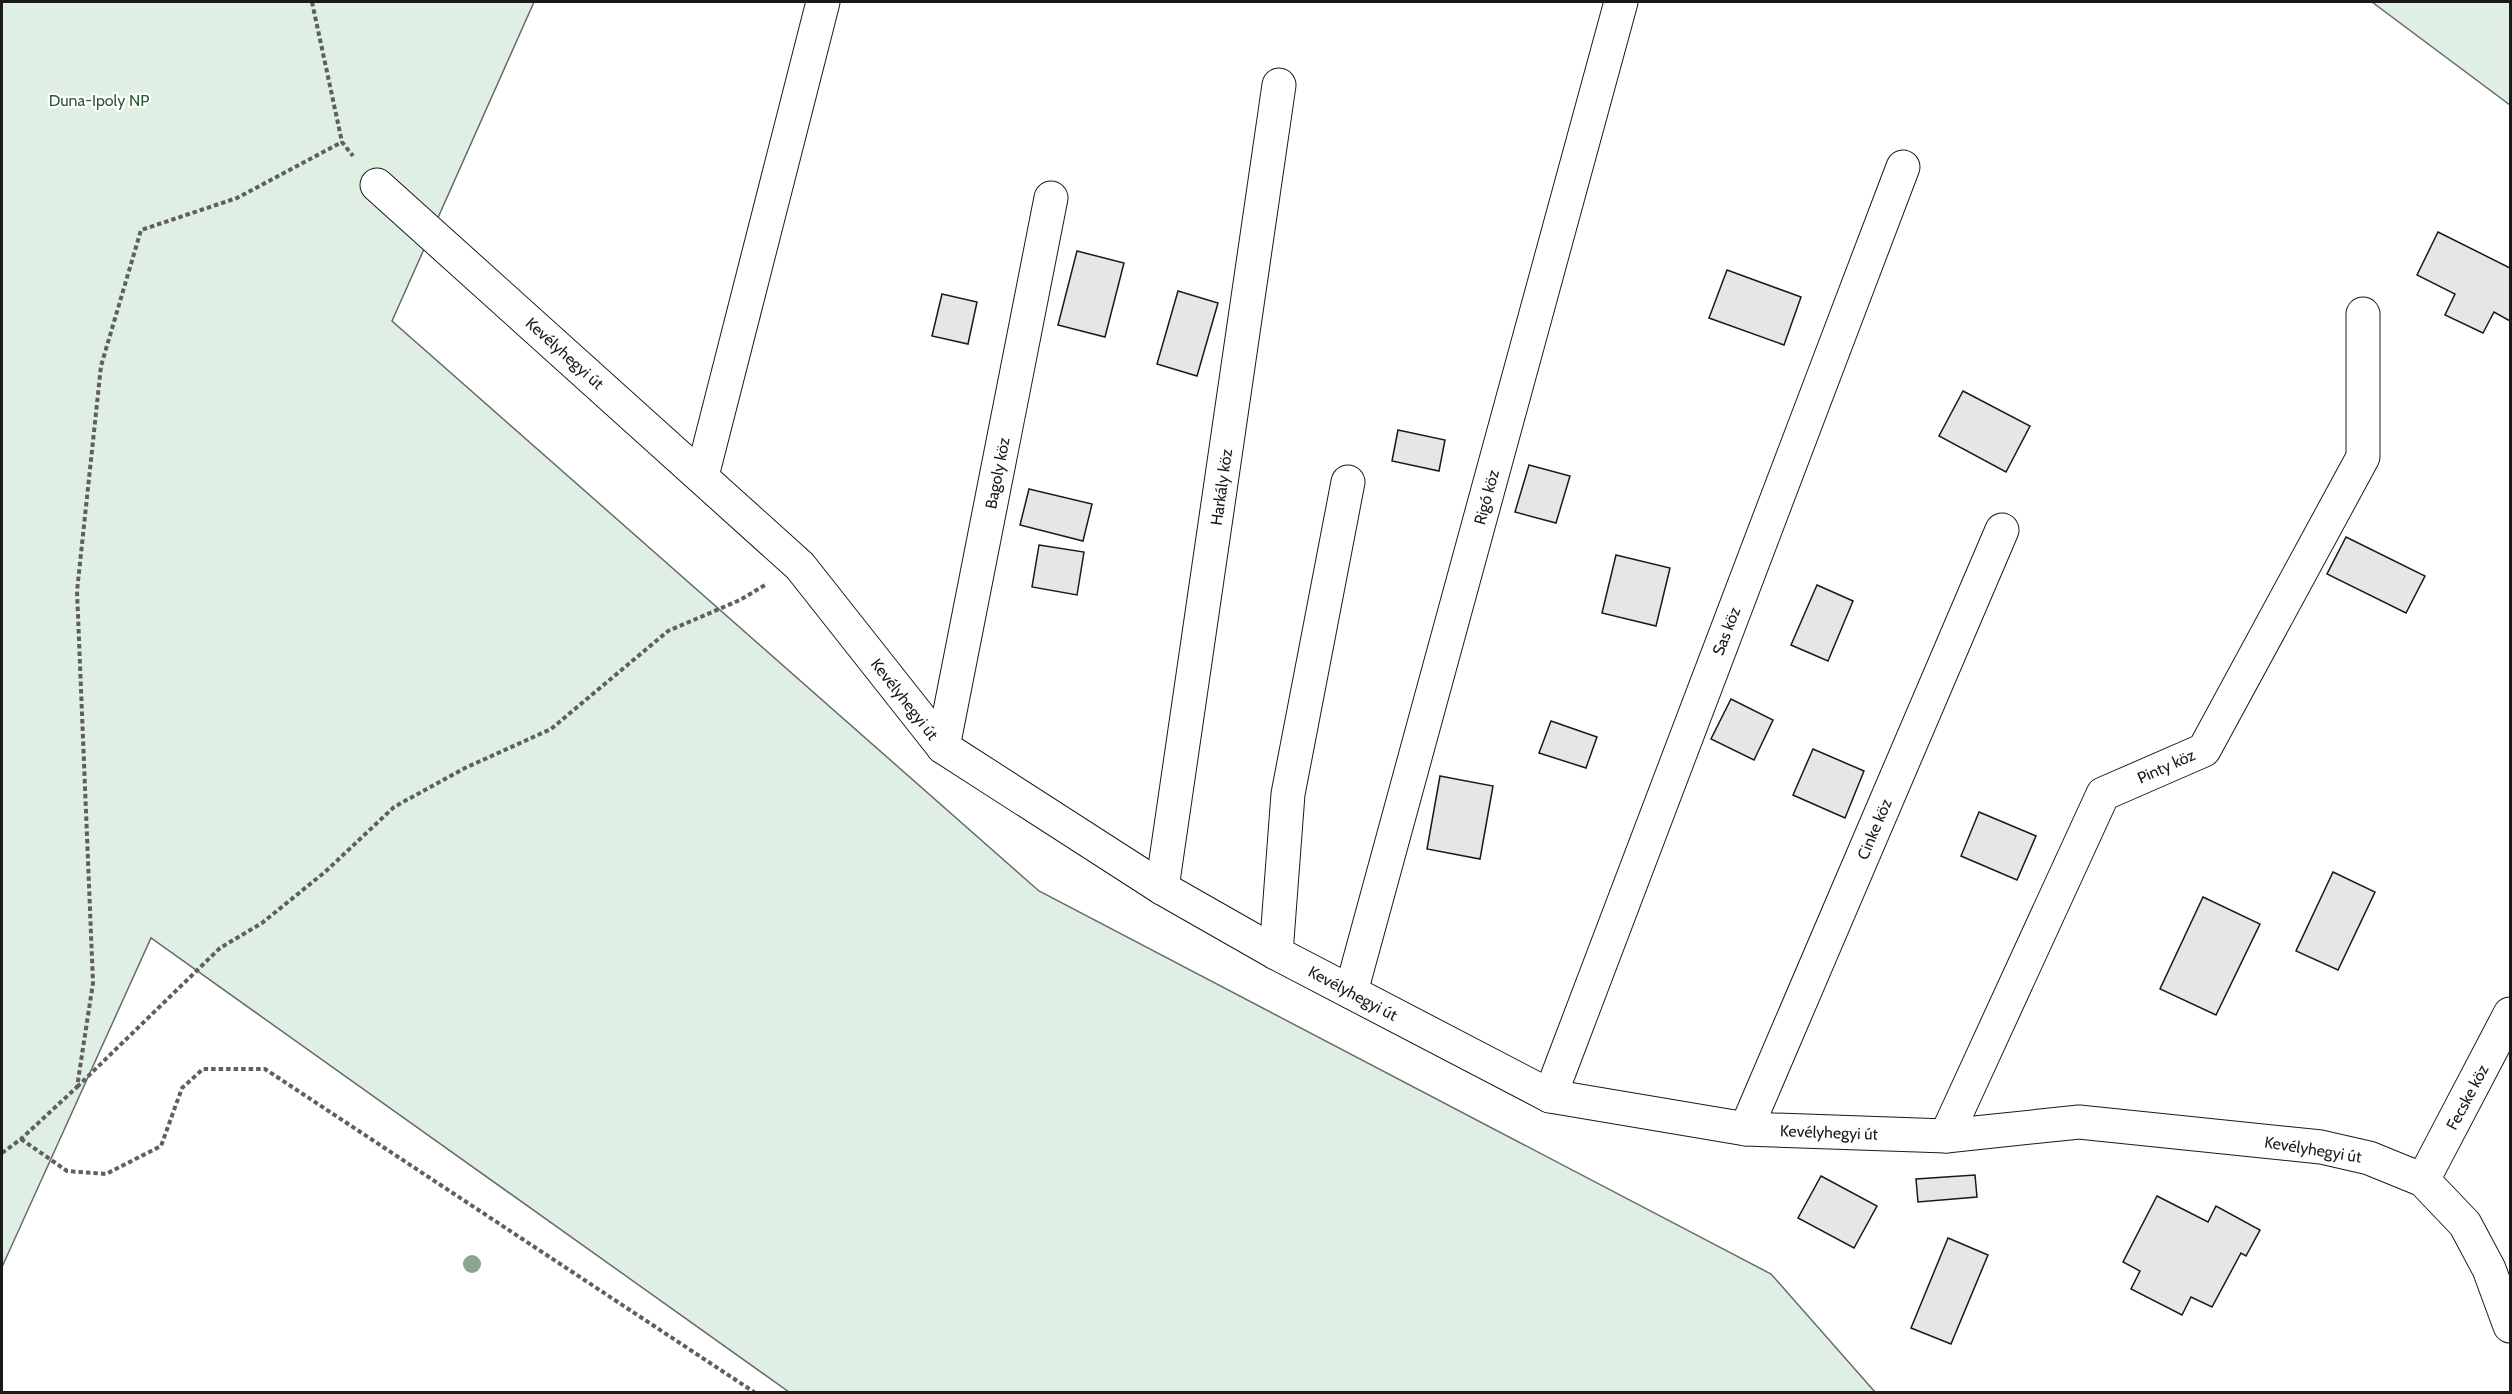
<svg xmlns="http://www.w3.org/2000/svg" width="2512" height="1394" font-family="Cabin,sans-serif">
  <rect width="100%" height="100%" fill="#fff"/>
  <g fill="#e0efe3" stroke="#6a6a6a" stroke-width="1.5">
    <path d="M2 2H534L392 321 1039 891 1771 1274 1875 1392H789L151 938 2 1267Z"/>
    <path d="M2372 2H2510V105Z"/>
  </g>
  <g fill="#e6e6e6" stroke="#1a1a1a" stroke-width="1.5">
    <path d="M2438 232 2510 268V321L2494 312 2483 333 2445 315 2455 294 2417 275Z"/>
    <path d="M1077 251 1124 263 1105 337 1058 325Z"/>
    <path d="M1727 270 1801 297 1784 345 1709 318Z"/>
    <path d="M1178 291 1218 303 1197 376 1157 364Z"/>
    <path d="M942 294 977 302 968 344 932 336Z"/>
    <path d="M1963 391 2030 426 2006 472 1939 436Z"/>
    <path d="M1398 430 1445 440 1439 471 1392 461Z"/>
    <path d="M1529 465 1570 476 1556 523 1515 512Z"/>
    <path d="M1029 489 1092 504 1083 541 1020 525Z"/>
    <path d="M2346 537 2425 576 2406 613 2327 574Z"/>
    <path d="M1039 545 1084 552 1077 595 1032 587Z"/>
    <path d="M1616 555 1670 568 1656 626 1602 613Z"/>
    <path d="M1817 585 1853 601 1828 661 1791 645Z"/>
    <path d="M1731 699 1773 720 1754 760 1711 739Z"/>
    <path d="M1551 721 1597 737 1586 768 1539 753Z"/>
    <path d="M1813 749 1864 771 1845 818 1793 795Z"/>
    <path d="M1440 776 1493 786 1480 859 1427 849Z"/>
    <path d="M1979 812 2036 836 2017 880 1961 856Z"/>
    <path d="M2333 872 2375 892 2338 970 2296 951Z"/>
    <path d="M2203 897 2260 924 2216 1015 2160 989Z"/>
    <path d="M1975 1175 1977 1197 1918 1202 1916 1179Z"/>
    <path d="M1821 1176 1877 1206 1854 1248 1798 1218Z"/>
    <path d="M2157 1196 2208 1222 2216 1206 2260 1230 2246 1256 2241 1253 2212 1307 2191 1297 2182 1315 2131 1289 2140 1271 2123 1262Z"/>
    <path d="M1948 1238 1988 1255 1951 1344 1911 1328Z"/>
  </g>
  <g fill="none" stroke-linecap="round" stroke-linejoin="round">
    <defs>
      <g id="minor">
        <path d="M377 185 800 566 943 747 1162 888 1276 953 1550 1096 1746 1129 1946 1136 2079 1122 2321 1147 2369 1158 2423 1180 2465 1224 2489 1269 2510 1326"/>
        <path d="M702 476 823 2"/>
        <path d="M943 747 1051 198"/>
        <path d="M1162 888 1279 85"/>
        <path d="M1276 953 1288 794 1348 482"/>
        <path d="M1351 992 1621 2"/>
        <path d="M1550 1096 1903 167"/>
        <path d="M1746 1129 2002 530"/>
        <path d="M1946 1136 2103 794 2204 750 2363 457V314"/>
        <path d="M2423 1180 2510 1014"/>
      </g>
    </defs>
    <use href="#minor" stroke="#1a1a1a" stroke-width="35"/>
    <g stroke="#5f5f5f" stroke-width="4" stroke-dasharray="4.5 3" stroke-linecap="butt">
      <path d="M312 2 342 142 353 156"/>
      <path d="M77 1087 220 948 262 923 325 872 394 807 465 768 551 729 668 631 740 600 765 585"/>
      <path d="M21 1139 67 1171 106 1174 161 1146 182 1088 203 1069H265L754 1392"/>
      <path d="M2 1153 21 1139 77 1087 93 983 77 591 101 366 141 230 237 198 342 142"/>
    </g>
    <use href="#minor" stroke="#fff" stroke-width="33"/>
  </g>
  <circle fill="#8aa48f" cx="472" cy="1264" r="9"/>
  <g text-anchor="middle" stroke-width="4.5" stroke-linejoin="round" paint-order="stroke">
    <g font-size="16" fill="#2b5a34" stroke="#fff">
      <text x="99" y="106">Duna-Ipoly NP</text>
    </g>
    <g font-size="16" fill="#1a1a1a" stroke="#fff">
      <text transform="translate(565 353) rotate(42)" y="6">Kevélyhegyi út</text>
      <text transform="translate(997 473) rotate(-79)" y="6">Bagoly köz</text>
      <text transform="translate(1221 487) rotate(-82)" y="6">Harkály köz</text>
      <text transform="translate(1486 497) rotate(-75)" y="6">Rigó köz</text>
      <text transform="translate(1726 631) rotate(-69)" y="6">Sas köz</text>
      <text transform="translate(905 699) rotate(52)" y="6">Kevélyhegyi út</text>
      <text transform="translate(2166 766) rotate(-24)" y="6">Pinty köz</text>
      <text transform="translate(1874 829) rotate(-67)" y="6">Cinke köz</text>
      <text transform="translate(1353 993) rotate(28)" y="6">Kevélyhegyi út</text>
      <text transform="translate(2467 1097) rotate(-62)" y="6">Fecske köz</text>
      <text transform="translate(1829 1132) rotate(2)" y="6">Kevélyhegyi út</text>
      <text transform="translate(2313 1149) rotate(9)" y="6">Kevélyhegyi út</text>
    </g>
  </g>
  <rect width="2512" height="1394" fill="none" stroke="#1a1a1a" stroke-width="6"/>
</svg>
